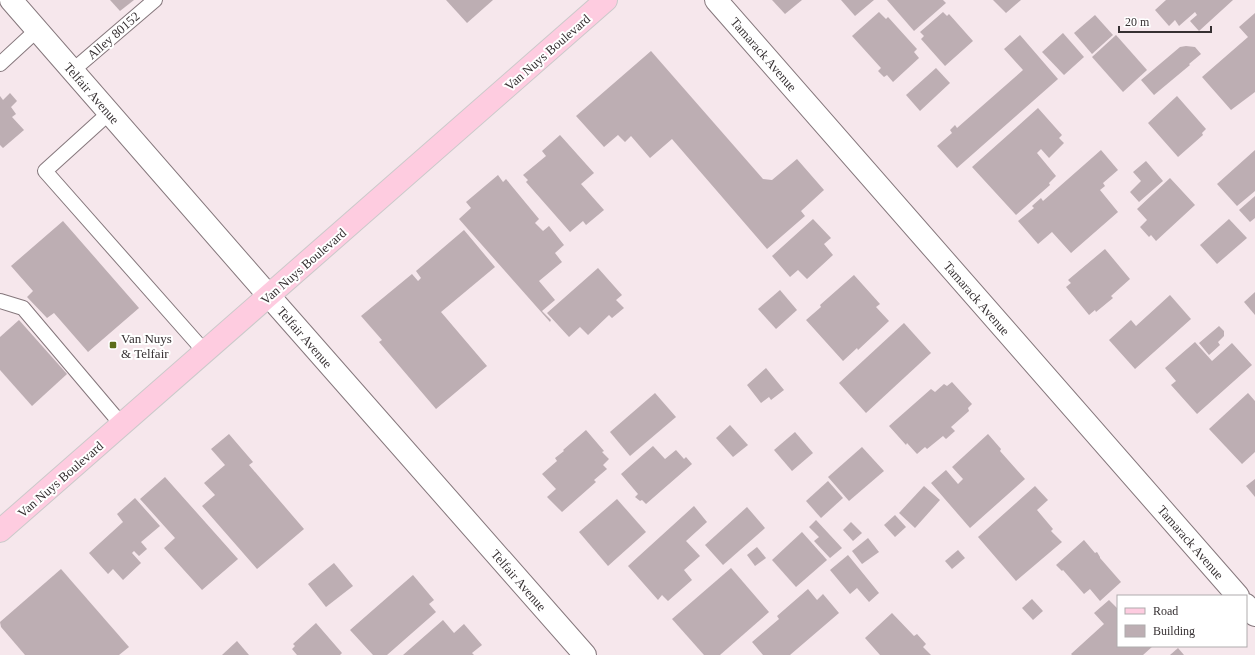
<svg xmlns="http://www.w3.org/2000/svg" width="1255" height="655" font-family="'Times New Roman',serif">
  <rect width="100%" height="100%" fill="#f6e7ec"/>
  <g fill="#bdaeb3">
    <path d="M110 0H134L120 11Z"/>
    <path d="M446 0H493L467 23Z"/>
    <path d="M772 0H802L785 14Z"/>
    <path d="M841 0H874L855 16Z"/>
    <path d="M887 0H943L946 3 914 31Z"/>
    <path d="M993 0H1021L1006 13Z"/>
    <path d="M1166 0H1233L1199 31 1190 21 1197 15 1195 12 1179 26 1175 20 1169 26 1155 10Z"/>
    <path d="M879 12 886 19 888 17 917 49 914 52 919 58 893 82 887 75 884 77 878 71 881 68 852 36Z"/>
    <path d="M943 12 947 16 949 14 973 41 945 66 921 39 924 36 920 32Z"/>
    <path d="M1255 13V92L1231 110 1202 77 1248 37 1239 27Z"/>
    <path d="M1095 15 1113 35 1092 54 1074 33Z"/>
    <path d="M1063 33 1084 57 1064 75 1042 52Z"/>
    <path d="M1020 35 1058 79 957 168 937 146 952 133 950 130 955 125 957 128 1023 70 1004 49Z"/>
    <path d="M1116 35 1147 70 1123 92 1092 57Z"/>
    <path d="M1186 46 1195 47 1201 54 1189 64 1190 65 1154 95 1141 80 1180 47Z"/>
    <path d="M651 51 763 179 772 180 797 159 824 190 801 211 805 216 767 249 672 139 650 158 631 136 625 142 618 135 604 147 576 116Z"/>
    <path d="M936 68 950 83 920 111 906 95Z"/>
    <path d="M10 93 17 101 11 107 16 114 12 117 24 130 3 148 0 145V96L3 100Z"/>
    <path d="M1177 96 1206 129 1202 133 1203 135 1178 157 1148 123Z"/>
    <path d="M1038 108 1062 135 1059 138 1064 143 1049 158 1041 149 1037 153 1056 176 1049 183 1050 185 1016 215 972 167Z"/>
    <path d="M560 135 594 173 581 184 604 210 586 225 583 221 570 232 526 182 528 180 523 175 546 156 542 151Z"/>
    <path d="M1101 150 1118 170 1103 183 1105 186 1100 190 1118 212 1071 253 1052 232 1038 244 1018 221 1034 208 1032 206 1041 198 1043 201Z"/>
    <path d="M1255 150V191L1237 206 1217 184Z"/>
    <path d="M1146 161 1163 181 1139 202 1130 192 1141 181 1133 172Z"/>
    <path d="M498 175 503 182 506 179 539 219 535 223 543 231 549 226 564 245 555 253 562 262 539 281 555 300 542 311 551 320 550 322 459 219 471 208 466 202Z"/>
    <path d="M1170 178 1195 205 1156 241 1151 235 1149 237 1140 227 1147 220 1137 209Z"/>
    <path d="M1255 196V218L1250 222 1239 210Z"/>
    <path d="M813 219 831 238 824 244 833 255 807 279 798 270 790 277 772 256Z"/>
    <path d="M1229 219 1247 238 1217 264 1200 245Z"/>
    <path d="M63 221 139 308 88 352 54 313 47 318 27 297 33 291 11 266Z"/>
    <path d="M464 230 495 267 441 312 487 366 436 409 379 342 382 340 361 316 412 274 418 281 421 278 416 271Z"/>
    <path d="M1105 249 1130 279 1111 296 1113 298 1096 312 1095 310 1089 315 1066 287 1071 283 1068 280Z"/>
    <path d="M598 268 622 295 616 300 624 308 612 318 609 315 588 335 580 327 569 337 547 313Z"/>
    <path d="M854 275 880 304 876 307 889 321 858 350 857 348 843 361 806 320 821 307 820 305Z"/>
    <path d="M780 290 797 310 776 329 758 309Z"/>
    <path d="M1255 292V315L1244 302Z"/>
    <path d="M1170 295 1191 319 1135 369 1109 340 1131 320 1136 326Z"/>
    <path d="M19 320 67 374 32 406 0 370V337Z"/>
    <path d="M904 323 931 353 866 413 839 383Z"/>
    <path d="M1219 326 1224 331V336L1218 342 1220 345 1209 355 1199 343Z"/>
    <path d="M1195 342 1212 361 1232 343 1252 365 1197 414 1171 385 1176 381 1165 368Z"/>
    <path d="M766 368 784 390 771 400 769 397 761 403 747 385Z"/>
    <path d="M952 382 972 404 968 408 969 411 951 427 955 431 946 439 943 436 927 449 925 447 917 454 907 443 906 445 889 426 931 389 935 392 944 384 947 386Z"/>
    <path d="M655 393 676 417 630 456 610 432Z"/>
    <path d="M1248 393 1255 401V452L1242 464 1209 429Z"/>
    <path d="M730 425 748 445 733 457 716 438Z"/>
    <path d="M586 430 604 451 602 452 609 459 603 465 607 469 594 480 596 482 562 512 547 497 556 489 542 474 557 461 555 458 564 451 563 450Z"/>
    <path d="M795 432 813 453 792 471 774 450Z"/>
    <path d="M229 434 253 462 249 465 304 529 257 569 202 506 215 495 204 483 225 465 211 449Z"/>
    <path d="M988 434 1001 449 1000 451 1025 479 970 528 931 483 946 470 958 484 963 479 952 467Z"/>
    <path d="M653 446 665 459 676 450 684 459 686 457 692 464 646 504 642 500 640 501 635 497 638 494 621 474Z"/>
    <path d="M862 447 884 471 849 501 828 477Z"/>
    <path d="M165 477 238 559 202 590 164 548 175 538 140 499Z"/>
    <path d="M1255 479V497L1246 486Z"/>
    <path d="M828 481 843 498 821 518 806 501Z"/>
    <path d="M924 486 940 500 915 528 899 513Z"/>
    <path d="M1035 486 1048 500 1037 510 1053 529 1051 531 1062 542 1016 581 978 537Z"/>
    <path d="M135 498 160 526 141 542 147 549 139 556 134 551 132 553 141 563 123 580 113 569 108 574 89 553 123 522 117 514Z"/>
    <path d="M617 499 646 532 608 566 579 532Z"/>
    <path d="M694 506 707 522 686 541 700 556 684 570 692 580 668 601 662 595 658 600 628 566Z"/>
    <path d="M747 507 765 528 723 565 705 545Z"/>
    <path d="M895 515 906 527 895 537 884 525Z"/>
    <path d="M816 520 842 548 830 558 814 541 819 537 809 527Z"/>
    <path d="M851 522 862 533 853 541 843 530Z"/>
    <path d="M802 532 827 560 796 587 772 560Z"/>
    <path d="M868 538 879 552 862 564 852 551Z"/>
    <path d="M1084 540 1095 553 1097 552 1100 557V558L1121 582 1100 601 1090 589 1084 594 1063 570 1062 571 1056 565Z"/>
    <path d="M757 547 766 558 755 566 747 555Z"/>
    <path d="M958 550 965 558 952 569 945 561Z"/>
    <path d="M848 555 879 593 869 602 857 588 850 594 830 570Z"/>
    <path d="M334 563 353 586 326 607 308 584Z"/>
    <path d="M731 568 769 612 720 655H704L672 619Z"/>
    <path d="M61 569 129 647 119 655H25L1 627 0 622Z"/>
    <path d="M413 575 434 600 429 604 436 612 387 655H373L350 630Z"/>
    <path d="M808 589 817 600 823 594 839 613 790 655H763L752 642 779 619 777 616Z"/>
    <path d="M1032 599 1043 611 1033 620 1022 608Z"/>
    <path d="M1109 600 1118 609V646H1153L1143 655H1072L1071 654 1104 624 1094 613Z"/>
    <path d="M892 613 914 636 917 634 926 644 923 647 931 655H880L865 638Z"/>
    <path d="M443 620 454 633 464 624 482 645 472 653 474 655H403Z"/>
    <path d="M316 623 342 653 340 655H297L292 649 295 646 293 644Z"/>
    <path d="M237 641 249 655H222Z"/>
    <path d="M1178 648 1184 655H1170Z"/>
  </g>
  <g fill="none" stroke-linecap="round" stroke-linejoin="round">
    <defs>
      <g id="service">
        <path d="M0 64 37 30"/>
        <path d="M72 71 155 0"/>
        <path d="M109 113 45 171 205 352"/>
        <path d="M0 301 23 308 122 425"/>
      </g>
      <g id="minor">
        <path d="M11 0 269 296 585 655"/>
        <path d="M716 0 1238 596"/>
        <path d="M1246 605 1255 615"/>
      </g>
      <path id="primary" d="M0 531 606 0"/>
    </defs>
    <use href="#service" stroke="#85777c" stroke-width="16"/>
    <use href="#minor" stroke="#85777c" stroke-width="24"/>
    <use href="#primary" stroke="#cbc9ca" stroke-width="24"/>
    <use href="#service" stroke="#fff" stroke-width="14"/>
    <use href="#minor" stroke="#fff" stroke-width="22"/>
    <use href="#primary" stroke="#fecce0" stroke-width="22"/>
  </g>
  <rect fill="#5c6d1a" stroke="#fff" stroke-width="1.5" x="109" y="341" width="8" height="8" rx="2"/>
  <g text-anchor="middle" stroke-width="4" stroke-linejoin="round" paint-order="stroke">
    <g font-size="13" fill="#363032" stroke="#fff">
      <text transform="translate(113 35) rotate(-41)" y="5">Alley 80152</text>
      <text transform="translate(547 52) rotate(-41)" y="5">Van Nuys Boulevard</text>
      <text transform="translate(764 54) rotate(49)" y="5">Tamarack Avenue</text>
      <text transform="translate(92 93) rotate(49)" y="5">Telfair Avenue</text>
      <text transform="translate(303 266) rotate(-41)" y="5">Van Nuys Boulevard</text>
      <text transform="translate(977 298) rotate(49)" y="5">Tamarack Avenue</text>
      <text transform="translate(305 337) rotate(49)" y="5">Telfair Avenue</text>
      <text transform="translate(60 479) rotate(-41)" y="5">Van Nuys Boulevard</text>
      <text transform="translate(1191 542) rotate(49)" y="5">Tamarack Avenue</text>
      <text transform="translate(519 580) rotate(49)" y="5">Telfair Avenue</text>
    </g>
    <g font-size="13" fill="#363032" stroke="#fff" text-anchor="start">
      <text x="121" y="343">Van Nuys<tspan x="121" dy="15">&amp; Telfair</tspan></text>
    </g>
  </g>
  <rect x="1117" y="595" width="130" height="52" fill="#ffffff" stroke="#afacad"/>
  <rect x="1125" y="608" width="20" height="6" fill="#fecce0" stroke="#afacad"/>
  <text x="1153" y="615" font-size="12" fill="#363032">Road</text>
  <rect x="1125" y="625" width="20" height="12" fill="#bdaeb3" stroke="#afacad"/>
  <text x="1153" y="635" font-size="12" fill="#363032">Building</text>
  <path d="M1119 26v6h92v-6" fill="none" stroke="#363032" stroke-width="2"/>
  <text x="1125" y="26" font-size="12" fill="#363032" stroke="#ffffff" stroke-width="3" paint-order="stroke">20 m</text>
</svg>
